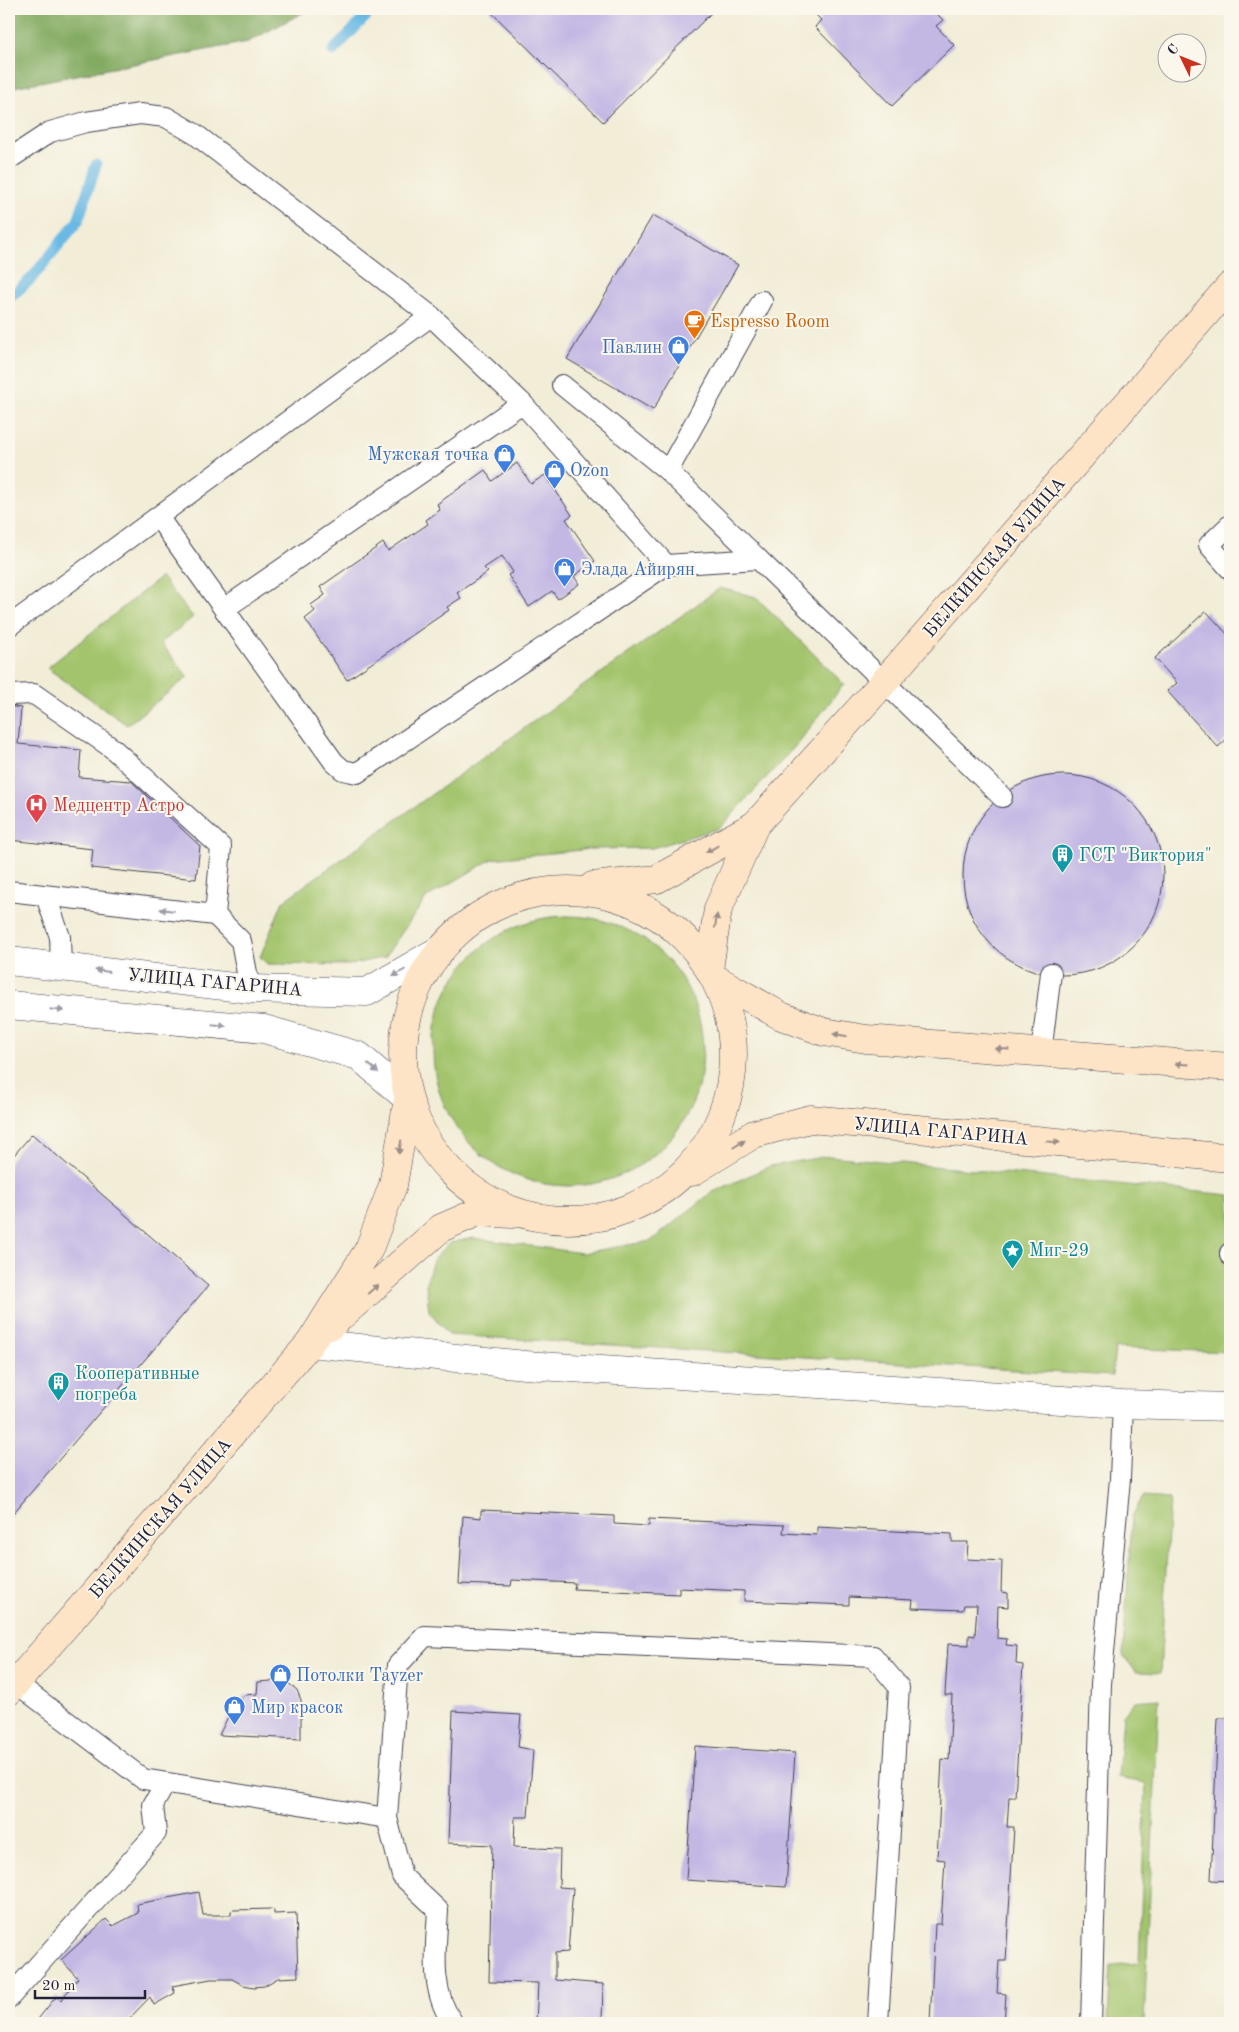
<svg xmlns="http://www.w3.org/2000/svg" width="1239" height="2032" font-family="'Old Standard TT',serif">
  <rect width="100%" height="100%" fill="#fbf7ec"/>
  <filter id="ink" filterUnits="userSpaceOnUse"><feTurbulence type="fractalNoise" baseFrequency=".02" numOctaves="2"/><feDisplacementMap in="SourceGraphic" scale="10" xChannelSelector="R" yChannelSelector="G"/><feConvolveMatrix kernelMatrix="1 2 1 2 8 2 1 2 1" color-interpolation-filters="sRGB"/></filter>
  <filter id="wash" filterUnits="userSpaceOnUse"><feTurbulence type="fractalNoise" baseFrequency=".0096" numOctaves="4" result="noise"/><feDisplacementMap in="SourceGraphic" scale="20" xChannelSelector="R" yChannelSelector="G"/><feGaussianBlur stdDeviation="1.12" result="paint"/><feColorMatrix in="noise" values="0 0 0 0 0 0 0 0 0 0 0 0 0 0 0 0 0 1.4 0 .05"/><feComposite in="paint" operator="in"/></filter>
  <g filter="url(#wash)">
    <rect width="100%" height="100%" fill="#f2edd7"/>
    <g fill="#a3c46c" stroke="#627354">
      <path d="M161 577 193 617 161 643 188 677 127 725 47 668Z"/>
      <path d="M720 588 756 597 844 684 799 742 720 828 652 848 591 849 492 859 426 898 385 957 349 965 267 964 260 957 283 901Z"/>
      <circle cx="568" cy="1051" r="135"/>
      <path d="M829 1156 1230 1195V1352L1115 1348 1112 1376 449 1335 429 1311 426 1284 433 1260 449 1243 473 1238 582 1253 651 1241 711 1193 770 1166Z"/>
      <path d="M1143 1497 1170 1499 1160 1673 1136 1672 1123 1655 1132 1516Z"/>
      <path d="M1159 1699 1144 2023H1108L1111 1965 1139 1963 1146 1783 1118 1778 1123 1715 1135 1701Z"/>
    </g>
    <path fill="#82aa60" stroke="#52664e" d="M9 9H310L248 42 9 88Z"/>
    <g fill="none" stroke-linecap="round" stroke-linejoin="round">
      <g stroke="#6ab9e4" stroke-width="11">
        <path d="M333 51 373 9"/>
        <path d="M9 298 31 279 78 221 96 165"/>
      </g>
    </g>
    <g id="blocks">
      <g fill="#c3b8e4">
        <path d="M488 9H715L603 122Z"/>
        <path d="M810 9H932L943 20 936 26 954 45 892 106 815 27 821 20Z"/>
        <path d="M653 215 738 265 653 410 567 359Z"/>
        <path d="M517 463 531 484 545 475 572 515 566 519 595 561 574 576 579 584 558 599 552 591 529 607 508 575 513 572 502 556 484 568 488 572 457 593 461 598 447 607 449 610 347 680 305 619 315 611 311 605 325 595 320 587 383 543 388 551 428 524 426 520 440 510 437 504 485 470 492 481Z"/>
        <path d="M1206 611 1230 637V741L1228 738 1218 747 1167 691 1177 683 1155 658Z"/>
        <path d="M9 706 21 708 18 744 81 750 79 777 131 781 200 846 196 879 91 868 93 849 9 840Z"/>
        <circle cx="1063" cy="875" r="100"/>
        <path d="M32 1134 208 1286 9 1518V1161Z"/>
        <path d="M481 1510 614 1516V1524L649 1526V1519L784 1525 783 1533 817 1535V1527L952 1534V1542H968L967 1559 1002 1561 1001 1592 1008 1593V1607L998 1606 997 1638 1007 1639 1006 1645 1017 1646 1016 1664 1023 1665 1015 1797H1009L1007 1827H1014L1006 1961H999L997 1993 1006 1994 1004 2023H930L935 1924H941L945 1860 937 1859 942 1759 949 1760 952 1695H945L948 1644 969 1645V1635L975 1636 977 1605H964L963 1610 912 1608 913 1600 849 1597V1605L744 1601V1591L679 1588V1594L574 1589 575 1583 512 1580 511 1586 459 1584 463 1516 481 1518Z"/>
        <path d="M284 1680 297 1690 301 1700V1739L219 1735 230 1713 244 1695 257 1694 258 1682Z"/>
        <path d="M453 1711 521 1715 518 1747 533 1750 528 1817H515L514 1847 560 1849 559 1887 573 1888 568 1952 555 1953V1980L603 1984 602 2019 614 2020V2023H536L538 1983 489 1982 492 1845 448 1843Z"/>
        <path d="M1218 1718H1230V1881L1211 1880Z"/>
        <path d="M695 1746 795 1753 786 1887 686 1880Z"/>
        <path d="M199 1892 203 1915H231V1911L234 1910 271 1909 274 1910V1914L296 1913 298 1977 278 1978 264 1986 254 1987 243 1985 232 1979H211L172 1986 175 1993 154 2005 150 1997 125 2023H35L54 1999 57 1997 61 2000 78 1978 61 1960 106 1919 113 1926 138 1913 137 1904Z"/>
      </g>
    </g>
  </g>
  <g filter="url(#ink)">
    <use href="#blocks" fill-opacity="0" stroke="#414052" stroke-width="1"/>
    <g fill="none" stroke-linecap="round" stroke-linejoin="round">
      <defs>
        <g id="lane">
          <path d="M9 159 50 132 86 122 140 114 166 117 195 134 431 316"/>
          <path d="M762 301 668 471 1002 797"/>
          <path d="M562 385 668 471"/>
          <path d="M158 517 224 609"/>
          <path d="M1230 525 1209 545 1230 569"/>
          <path d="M666 565 522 403 224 609 334 762 343 770 357 773 666 565 758 559"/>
          <path d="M9 626 431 316 522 403"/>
          <path d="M9 695 34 694 112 748 221 847 215 915 241 941 250 989"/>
          <path d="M9 891 215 915"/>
          <path d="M46 896 60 937 61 967"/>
          <path d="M1041 1053 1051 973"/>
          <path d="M1230 1255V1253"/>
          <path d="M16 1683 143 1779 387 1818 398 1665 425 1636 873 1656 899 1687 878 2023"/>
          <path d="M387 1818 402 1876 438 1910C436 1949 429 1990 453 2023"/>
          <path d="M9 1998 156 1833 153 1805 165 1784"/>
          <path d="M1091 2023 1101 1684 1120 1479 1123 1404"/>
        </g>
        <g id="street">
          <path d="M9 961 250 989 367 992 441 949"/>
          <path d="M9 1005 264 1029 359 1056 408 1099"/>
          <path d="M310 1343 525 1365 1123 1404 1230 1407"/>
        </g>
        <g id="secondary">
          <path d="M593 886 657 879 755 825"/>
          <circle cx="568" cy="1055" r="165"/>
          <path d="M709 969 718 909 755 825 884 682 1230 286"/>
          <path d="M716 979 781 1016 824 1032 866 1039 1230 1067"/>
          <path d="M692 1172 754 1134 810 1119 1230 1158"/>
          <path d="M330 1326 441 1228 478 1212 512 1214"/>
          <path d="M9 1691 310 1343 369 1249 393 1185 408 1099"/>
        </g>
      </defs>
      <use href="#lane" stroke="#414052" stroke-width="22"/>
      <use href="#street" stroke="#414052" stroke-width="29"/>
      <use href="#secondary" stroke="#414052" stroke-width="29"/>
      <use href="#lane" stroke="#fff" stroke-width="20"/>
      <use href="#street" stroke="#fff" stroke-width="28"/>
      <use href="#secondary" stroke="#fee4c6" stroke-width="28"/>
    </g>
    <defs><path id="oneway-solid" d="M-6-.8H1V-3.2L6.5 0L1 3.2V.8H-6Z" transform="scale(1.25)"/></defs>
    <g fill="#9b8d87">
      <use href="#oneway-solid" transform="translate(712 849) rotate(151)"/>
      <use href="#oneway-solid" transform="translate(716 921) rotate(-81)"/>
      <use href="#oneway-solid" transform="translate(840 1035) rotate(-171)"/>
      <use href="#oneway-solid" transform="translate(1002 1049) rotate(-176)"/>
      <use href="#oneway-solid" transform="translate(1182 1064) rotate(-176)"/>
      <use href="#oneway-solid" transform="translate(1053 1142) rotate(5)"/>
      <use href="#oneway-solid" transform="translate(739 1144) rotate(-32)"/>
      <use href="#oneway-solid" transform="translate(400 1147) rotate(100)"/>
      <use href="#oneway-solid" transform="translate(373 1289) rotate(-41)"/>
    </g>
    <g fill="#9c9ca7">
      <use href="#oneway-solid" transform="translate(167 910) rotate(-173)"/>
      <use href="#oneway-solid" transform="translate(102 971) rotate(-173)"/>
      <use href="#oneway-solid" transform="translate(399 973) rotate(150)"/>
      <use href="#oneway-solid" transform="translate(57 1010) rotate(6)"/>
      <use href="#oneway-solid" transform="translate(219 1025) rotate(5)"/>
      <use href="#oneway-solid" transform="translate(373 1068) rotate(41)"/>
    </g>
  </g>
  <defs>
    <symbol id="cafe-pin" viewBox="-11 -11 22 30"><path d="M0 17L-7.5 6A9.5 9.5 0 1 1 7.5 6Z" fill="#e8710a" stroke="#fbf7ec"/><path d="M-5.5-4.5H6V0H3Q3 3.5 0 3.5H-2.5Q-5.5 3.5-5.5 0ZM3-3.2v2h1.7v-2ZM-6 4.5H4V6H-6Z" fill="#fff"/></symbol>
    <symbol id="shop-pin" viewBox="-11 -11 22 30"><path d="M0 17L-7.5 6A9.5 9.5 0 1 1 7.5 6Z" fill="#3f7fe0" stroke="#fbf7ec"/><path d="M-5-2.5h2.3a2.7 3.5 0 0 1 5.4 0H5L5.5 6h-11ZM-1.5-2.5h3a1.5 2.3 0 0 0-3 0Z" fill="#fff"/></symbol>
    <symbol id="hospital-pin" viewBox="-11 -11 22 30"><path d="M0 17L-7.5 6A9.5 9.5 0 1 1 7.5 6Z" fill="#e0444e" stroke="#fbf7ec"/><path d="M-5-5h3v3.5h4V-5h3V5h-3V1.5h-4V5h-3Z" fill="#fff"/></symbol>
    <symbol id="building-pin" viewBox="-11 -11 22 30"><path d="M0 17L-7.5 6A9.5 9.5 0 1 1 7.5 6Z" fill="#0f9aa8" stroke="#fbf7ec"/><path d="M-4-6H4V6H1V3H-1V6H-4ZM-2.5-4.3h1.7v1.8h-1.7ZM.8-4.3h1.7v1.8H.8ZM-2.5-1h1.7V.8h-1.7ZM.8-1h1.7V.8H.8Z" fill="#fff"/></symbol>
    <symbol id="sight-pin" viewBox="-11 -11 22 30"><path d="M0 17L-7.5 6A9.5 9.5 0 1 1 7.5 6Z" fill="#0f9aa8" stroke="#fbf7ec"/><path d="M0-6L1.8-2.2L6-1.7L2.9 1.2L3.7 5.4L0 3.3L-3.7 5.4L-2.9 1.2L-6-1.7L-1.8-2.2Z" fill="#fff"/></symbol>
  </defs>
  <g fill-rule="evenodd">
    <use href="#cafe-pin" x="682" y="308" width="25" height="34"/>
    <use href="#shop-pin" x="666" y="334" width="25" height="34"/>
    <use href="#shop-pin" x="492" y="442" width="25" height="34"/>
    <use href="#shop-pin" x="542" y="458" width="25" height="34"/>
    <use href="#shop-pin" x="552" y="556" width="25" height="34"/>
    <use href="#hospital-pin" x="24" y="792" width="25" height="34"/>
    <use href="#building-pin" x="1050" y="842" width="25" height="34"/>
    <use href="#sight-pin" x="1000" y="1238" width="25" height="34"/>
    <use href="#building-pin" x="46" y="1370" width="25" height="34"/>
    <use href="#shop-pin" x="268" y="1662" width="25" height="34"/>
    <use href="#shop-pin" x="222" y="1694" width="25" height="34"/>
  </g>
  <g text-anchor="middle" stroke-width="4" stroke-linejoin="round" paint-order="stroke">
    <g font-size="18" fill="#c56008" stroke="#fbf7ec" text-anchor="start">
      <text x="710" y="327">Espresso Room</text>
    </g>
    <g font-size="18" fill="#366cbe" stroke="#fbf7ec" text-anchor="start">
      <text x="662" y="353" text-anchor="end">Павлин</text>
      <text x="489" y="460" text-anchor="end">Мужская точка</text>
      <text x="570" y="476">Ozon</text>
      <text x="581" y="575">Элада Айирян</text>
      <text x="296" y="1681">Потолки Tayzer</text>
      <text x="251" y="1713">Мир красок</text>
    </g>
    <g font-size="18" fill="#22223b" stroke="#fbf7ec">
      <text transform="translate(994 557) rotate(-49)" y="6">БЕЛКИНСКАЯ УЛИЦА</text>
      <text transform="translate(215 982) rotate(5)" y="6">УЛИЦА ГАГАРИНА</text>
      <text transform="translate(941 1131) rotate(5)" y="6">УЛИЦА ГАГАРИНА</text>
      <text transform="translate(160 1518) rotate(-49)" y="6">БЕЛКИНСКАЯ УЛИЦА</text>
    </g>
    <g font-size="18" fill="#be3a42" stroke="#fbf7ec" text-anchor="start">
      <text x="53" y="811">Медцентр Астро</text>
    </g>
    <g font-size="18" fill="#0d838f" stroke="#fbf7ec" text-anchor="start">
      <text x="1079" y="861">ГСТ "Виктория"</text>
      <text x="1029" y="1256">Миг-29</text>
      <text x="75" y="1379">Кооперативные<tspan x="75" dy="21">погреба</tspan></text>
    </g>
  </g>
  <rect width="1239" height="2032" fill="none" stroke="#fbf7ec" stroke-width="30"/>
  <g transform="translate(1182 58) rotate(313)"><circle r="24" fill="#fbf7ec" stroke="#a4a2a5"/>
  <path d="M0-4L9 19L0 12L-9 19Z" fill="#c8321e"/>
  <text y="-8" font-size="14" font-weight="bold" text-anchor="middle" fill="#22223b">С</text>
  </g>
  <path d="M35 1990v8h110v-8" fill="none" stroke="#22223b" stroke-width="2.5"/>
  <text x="42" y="1990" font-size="15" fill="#22223b" stroke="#fbf7ec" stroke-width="4" paint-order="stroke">20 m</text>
</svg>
